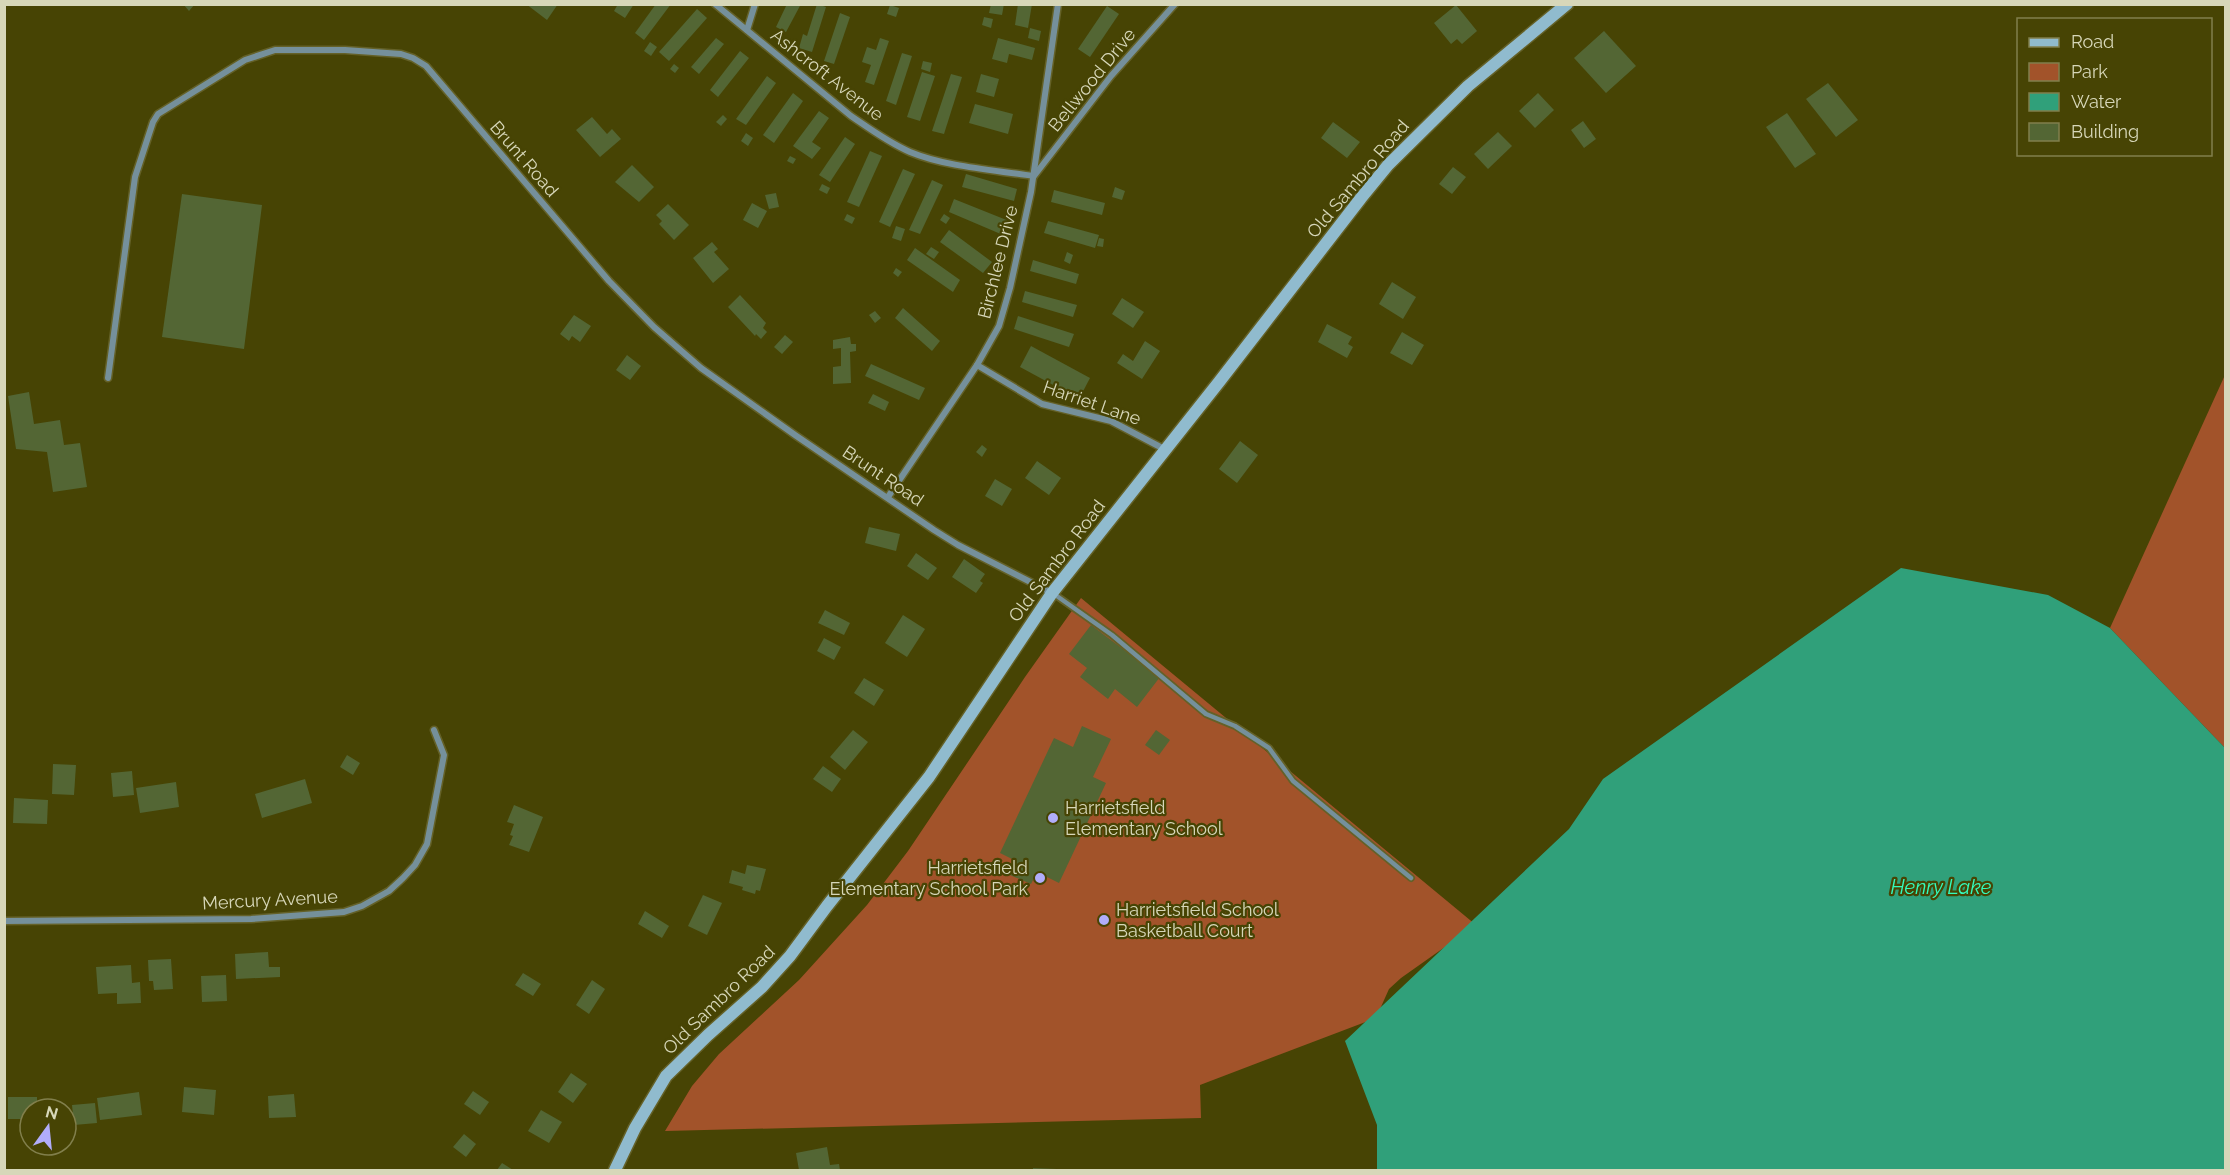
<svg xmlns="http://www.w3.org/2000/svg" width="2230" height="1175" font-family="Raleway,sans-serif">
  <rect width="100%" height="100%" fill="#474404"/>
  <g fill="#a2532a">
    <path d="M2225 375V748L2110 628Z"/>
    <path d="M1081 598 1476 925 1401 978 1389 989 1376 1018 1200 1085 1201 1118 665 1131 692 1086 719 1054 799 980 867 905 908 851 1025 677Z"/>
  </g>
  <path fill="#30a07a" d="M1901 568 2048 595 2110 628 2225 748V1170H1377V1125L1345 1041 1569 829 1603 779Z"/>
  <g fill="#536634">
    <path d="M183 4H195L189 11Z"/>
    <path d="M526 4H558L547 20Z"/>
    <path d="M618 4H634L625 18 614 11Z"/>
    <path d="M656 4H671L644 40 635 33Z"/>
    <path d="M787 4H801L786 32 776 27Z"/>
    <path d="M817 4 826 7 812 52 799 48 803 34 807 36Z"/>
    <path d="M991 4H1004L1002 15 989 13Z"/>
    <path d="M1018 4H1032L1028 28 1015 25Z"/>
    <path d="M890 5 899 8 896 17 887 14Z"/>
    <path d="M1456 5 1477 31 1462 44 1457 39 1451 44 1434 23Z"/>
    <path d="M1107 6 1119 14 1090 57 1078 49Z"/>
    <path d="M697 9 707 18 669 61 659 52Z"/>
    <path d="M840 13 850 17 834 64 824 61Z"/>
    <path d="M984 17 993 19 991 28 982 25Z"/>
    <path d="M1030 28 1041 31 1039 41 1028 38Z"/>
    <path d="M1604 31 1636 66 1606 93 1574 58Z"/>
    <path d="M716 38 724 44 699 74 691 67Z"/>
    <path d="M880 38 889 41 874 85 865 82 871 65 862 62 867 47 876 50Z"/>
    <path d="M998 38 1035 48 1032 60 1009 54 1007 63 992 59Z"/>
    <path d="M650 42 657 47 651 56 644 51Z"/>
    <path d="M740 51 749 58 718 97 710 90Z"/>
    <path d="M902 53 912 56 896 105 886 101Z"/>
    <path d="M923 61 932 63 930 72 921 69Z"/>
    <path d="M674 64 679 68 675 73 670 69Z"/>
    <path d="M922 72 935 76 920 121 907 117Z"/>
    <path d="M951 74 962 77 944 134 932 131Z"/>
    <path d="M981 74 999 79 994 97 976 92Z"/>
    <path d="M767 76 776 83 746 125 736 119Z"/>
    <path d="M1828 83 1858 120 1836 137 1806 99Z"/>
    <path d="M793 93 803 101 774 143 763 135Z"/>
    <path d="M1538 93 1554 110 1535 128 1519 111Z"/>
    <path d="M975 104 1013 114 1008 134 969 123Z"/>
    <path d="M819 111 829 118 812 142 821 148 812 159 793 146Z"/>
    <path d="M1787 113 1816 154 1795 168 1766 127Z"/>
    <path d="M723 115 727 119 721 126 716 122Z"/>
    <path d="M592 117 607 134 612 129 621 139 600 157 576 130Z"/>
    <path d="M1583 121 1596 139 1584 148 1571 130Z"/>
    <path d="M1333 122 1360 142 1347 158 1321 138Z"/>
    <path d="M1498 132 1512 146 1488 169 1474 154Z"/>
    <path d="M746 133 753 138 748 146 741 141Z"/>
    <path d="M845 137 855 144 830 182 819 175Z"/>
    <path d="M870 151 882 156 859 207 847 202Z"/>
    <path d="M790 156 796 159 793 164 787 161Z"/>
    <path d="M632 165 654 187 639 202 615 182Z"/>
    <path d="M1453 167 1466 177 1452 194 1439 184Z"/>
    <path d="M903 169 915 174 890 227 879 222Z"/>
    <path d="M966 174 1017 189 1014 201 962 187Z"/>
    <path d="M932 180 943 185 920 234 909 230Z"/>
    <path d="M822 184 830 188 827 194 819 190Z"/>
    <path d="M1115 187 1125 191 1122 200 1112 197Z"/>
    <path d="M1054 190 1105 203 1102 215 1051 202Z"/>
    <path d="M776 193 779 207 769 209 765 195Z"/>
    <path d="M182 194 262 205 244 349 162 337Z"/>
    <path d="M954 199 1009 221 1003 235 949 212Z"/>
    <path d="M752 203 767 211 758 228 743 220Z"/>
    <path d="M668 204 689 225 674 240 659 224 662 221 656 215Z"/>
    <path d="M847 214 855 218 852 224 844 220Z"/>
    <path d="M944 214 950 218 946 224 940 220Z"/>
    <path d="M1048 221 1099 235 1095 248 1044 233Z"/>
    <path d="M896 226 905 229 901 241 892 238Z"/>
    <path d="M949 230 992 262 983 273 940 242Z"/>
    <path d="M1099 238 1104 239 1103 247 1097 246Z"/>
    <path d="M712 242 718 249 714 252 729 269 713 283 693 258Z"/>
    <path d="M931 247 939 252 934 259 926 254Z"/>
    <path d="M915 248 960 280 953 292 907 260Z"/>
    <path d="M1067 252 1073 255 1070 264 1064 261Z"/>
    <path d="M1033 260 1079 274 1076 284 1030 271Z"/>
    <path d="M896 268 902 272 898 277 893 273Z"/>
    <path d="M1392 282 1416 297 1403 319 1379 304Z"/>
    <path d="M1025 291 1077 305 1073 317 1022 302Z"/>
    <path d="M740 295 766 323 763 328 767 332 761 339 756 334 755 336 728 307Z"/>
    <path d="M1122 298 1144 312 1133 328 1112 314Z"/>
    <path d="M903 308 940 341 932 351 895 318Z"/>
    <path d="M875 311 881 318 875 323 869 315Z"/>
    <path d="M574 315 591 326 580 342 572 336 569 341 560 334Z"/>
    <path d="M1018 316 1074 334 1069 347 1014 329Z"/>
    <path d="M1327 324 1352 337 1348 344 1353 347 1347 358 1318 342Z"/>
    <path d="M1402 332 1424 345 1412 365 1390 353Z"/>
    <path d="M785 335 793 342 782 354 774 347Z"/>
    <path d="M850 337 851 344H856V351L850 352 851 383 833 384V367L841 366V348L833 349V340Z"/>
    <path d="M1145 341 1160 351 1142 379 1117 363 1123 354 1133 361Z"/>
    <path d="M1031 346 1090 378 1079 399 1020 367Z"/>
    <path d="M627 355 641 366 630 380 616 370Z"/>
    <path d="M871 364 925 388 919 400 865 376Z"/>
    <path d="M29 392 34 424 60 420 64 445 80 443 87 487 53 492 47 452 16 449 8 396Z"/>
    <path d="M873 394 889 402 885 411 868 403Z"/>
    <path d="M1240 441 1258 455 1237 483 1219 469Z"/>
    <path d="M982 445 987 449 982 457 976 452Z"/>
    <path d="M1037 461 1061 478 1049 495 1025 478Z"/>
    <path d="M995 479 1012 489 1002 506 985 496Z"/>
    <path d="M869 527 900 534 896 551 865 543Z"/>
    <path d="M916 553 937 568 928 580 907 566Z"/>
    <path d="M964 559 985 574 980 581 983 583 976 593 952 577Z"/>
    <path d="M825 610 850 623 844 635 818 623Z"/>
    <path d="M903 615 925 629 907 657 885 643Z"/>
    <path d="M1091 625 1160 677 1137 707 1115 689 1108 699 1080 677 1087 668 1069 654Z"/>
    <path d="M824 638 841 647 834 660 817 651Z"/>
    <path d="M864 678 884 690 874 706 854 693Z"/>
    <path d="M1082 726 1111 739 1093 777 1106 783 1059 883 1037 872 1031 884 1010 875 1016 861 1000 853 1054 738 1073 747Z"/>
    <path d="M853 730 868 742 845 770 830 757Z"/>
    <path d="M1156 730 1170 740 1159 755 1145 745Z"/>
    <path d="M347 755 360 763 353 775 340 767Z"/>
    <path d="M53 764 76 765 74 795 52 794Z"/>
    <path d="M823 766 841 779 832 792 813 779Z"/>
    <path d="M132 771 134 795 113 797 111 773Z"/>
    <path d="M305 779 312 803 262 818 255 794Z"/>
    <path d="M176 782 179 807 140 813 136 788Z"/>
    <path d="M14 798 48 800 47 824 13 823Z"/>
    <path d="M514 805 543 817 529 852 509 845 513 836 510 835 514 824 507 822Z"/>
    <path d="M747 865 766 869 760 891 756 890 755 894 742 890 743 887 729 883 732 870 745 874Z"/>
    <path d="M703 895 722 903 707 935 688 926Z"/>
    <path d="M645 911 669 926 662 938 638 924Z"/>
    <path d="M268 952 269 967H280V977L236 979 235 954Z"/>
    <path d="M171 959 173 989 154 990 153 981H149L148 960Z"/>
    <path d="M131 965 132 983 140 982 141 1003 117 1004V993L98 994 96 967Z"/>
    <path d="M523 973 541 984 533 996 515 985Z"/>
    <path d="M226 975 227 1001 202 1002 201 976Z"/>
    <path d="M592 980 605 989 589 1014 576 1005Z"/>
    <path d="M571 1073 587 1084 573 1103 558 1092Z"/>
    <path d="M184 1087 216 1090 214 1115 182 1112Z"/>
    <path d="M473 1091 489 1102 480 1115 464 1104Z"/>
    <path d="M139 1092 142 1115 100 1120 97 1098Z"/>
    <path d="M294 1094 296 1117 269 1118 268 1096Z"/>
    <path d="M8 1097H37V1109H30V1119H8Z"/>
    <path d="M95 1103 97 1123 74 1125 72 1105Z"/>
    <path d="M541 1110 562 1122 549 1143 528 1131Z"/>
    <path d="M464 1134 476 1144 466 1157 453 1147Z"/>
    <path d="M827 1147 830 1165 839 1164 840 1170H799L796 1153Z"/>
    <path d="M502 1163 513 1170H497Z"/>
    <path d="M1033 1168 1057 1169V1170H1033Z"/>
  </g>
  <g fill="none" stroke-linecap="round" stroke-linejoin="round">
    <defs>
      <path id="service" d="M1054 594 1112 635 1206 714 1235 726 1269 748 1293 781 1411 878"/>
      <g id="minor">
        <path d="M715 4 851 116C870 129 889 143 910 152 946 167 995 170 1033 176"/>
        <path d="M747 30 755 4"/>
        <path d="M1034 176 1111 76 1175 4"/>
        <path d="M977 365 1042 404 1111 421 1166 450"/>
        <path d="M108 378 135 177 153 122 158 114 245 60 275 50H345L401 54 413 58 426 66 609 281 654 327 701 368 795 435 934 530 958 545 1052 593"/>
        <path d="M888 497 977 365 999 326 1010 288 1031 192 1058 4"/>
        <path d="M4 921 251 919 344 912 362 906 389 891 403 878 415 865 427 844 444 755 434 730"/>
      </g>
      <path id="secondary" d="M615 1170 635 1128 666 1076 708 1035 762 987 790 956 827 906 929 777 1052 593 1219 382 1361 198 1388 165 1468 86 1567 4"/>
    </defs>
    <use href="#service" stroke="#646128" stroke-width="8"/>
    <use href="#minor" stroke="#646128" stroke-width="9"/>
    <use href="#secondary" stroke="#646128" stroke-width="15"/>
    <use href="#service" stroke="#75909b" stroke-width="4.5"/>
    <use href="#minor" stroke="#75909b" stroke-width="6"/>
    <use href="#secondary" stroke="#90bbce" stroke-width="12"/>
  </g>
  <g fill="#b1adfa" stroke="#474404" stroke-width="2">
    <circle cx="1053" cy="818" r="6"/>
    <circle cx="1040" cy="878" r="6"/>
    <circle cx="1104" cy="920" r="6"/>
  </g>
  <g text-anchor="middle" stroke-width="4.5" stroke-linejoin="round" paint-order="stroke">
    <g font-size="18" fill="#d7d7b9" stroke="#474404">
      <text transform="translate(827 75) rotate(38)" y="6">Ashcroft Avenue</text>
      <text transform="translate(1092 80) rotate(-51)" y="6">Bellwood Drive</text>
      <text transform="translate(524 159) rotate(49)" y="6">Brunt Road</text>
      <text transform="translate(1358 179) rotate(-50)" y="6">Old Sambro Road</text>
      <text transform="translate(998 262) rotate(-76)" y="6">Birchlee Drive</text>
      <text transform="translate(1092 403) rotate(19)" y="6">Harriet Lane</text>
      <text transform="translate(883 476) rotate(34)" y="6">Brunt Road</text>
      <text transform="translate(1057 561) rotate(-53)" y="6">Old Sambro Road</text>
      <text transform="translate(270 900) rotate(-3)" y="6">Mercury Avenue</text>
      <text transform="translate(719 1000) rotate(-44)" y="6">Old Sambro Road</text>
    </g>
    <g font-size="18" fill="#d7d7b9" stroke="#474404" text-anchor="start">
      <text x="1065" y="814">Harrietsfield<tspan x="1065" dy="21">Elementary School</tspan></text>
      <text x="1028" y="874" text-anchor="end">Harrietsfield<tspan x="1028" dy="21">Elementary School Park</tspan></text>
      <text x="1116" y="916">Harrietsfield School<tspan x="1116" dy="21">Basketball Court</tspan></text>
    </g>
    <g font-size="20" font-style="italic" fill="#33fcbe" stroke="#474404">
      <text x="1941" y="894">Henry Lake</text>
    </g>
  </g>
  <rect width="2230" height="1175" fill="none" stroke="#d7d7b9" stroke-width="12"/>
  <rect x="2017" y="18" width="195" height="138" fill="#474404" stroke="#817f4c" stroke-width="1.5"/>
  <rect x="2029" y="38" width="30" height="9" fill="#90bbce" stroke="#817f4c" stroke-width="1.5"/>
  <text x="2071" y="48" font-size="18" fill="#d7d7b9">Road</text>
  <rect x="2029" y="63" width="30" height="18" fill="#a2532a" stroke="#817f4c" stroke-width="1.5"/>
  <text x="2071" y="78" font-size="18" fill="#d7d7b9">Park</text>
  <rect x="2029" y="93" width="30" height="18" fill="#30a07a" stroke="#817f4c" stroke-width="1.5"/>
  <text x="2071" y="108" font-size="18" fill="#d7d7b9">Water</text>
  <rect x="2029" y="123" width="30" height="18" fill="#536634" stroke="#817f4c" stroke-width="1.5"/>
  <text x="2071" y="138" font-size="18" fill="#d7d7b9">Building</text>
  <g transform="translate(48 1127) rotate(15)"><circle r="28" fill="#474404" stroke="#817f4c" stroke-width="1.5"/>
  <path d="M0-4.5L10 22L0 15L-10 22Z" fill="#b1adfa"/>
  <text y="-9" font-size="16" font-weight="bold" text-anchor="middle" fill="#d7d7b9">N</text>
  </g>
</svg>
